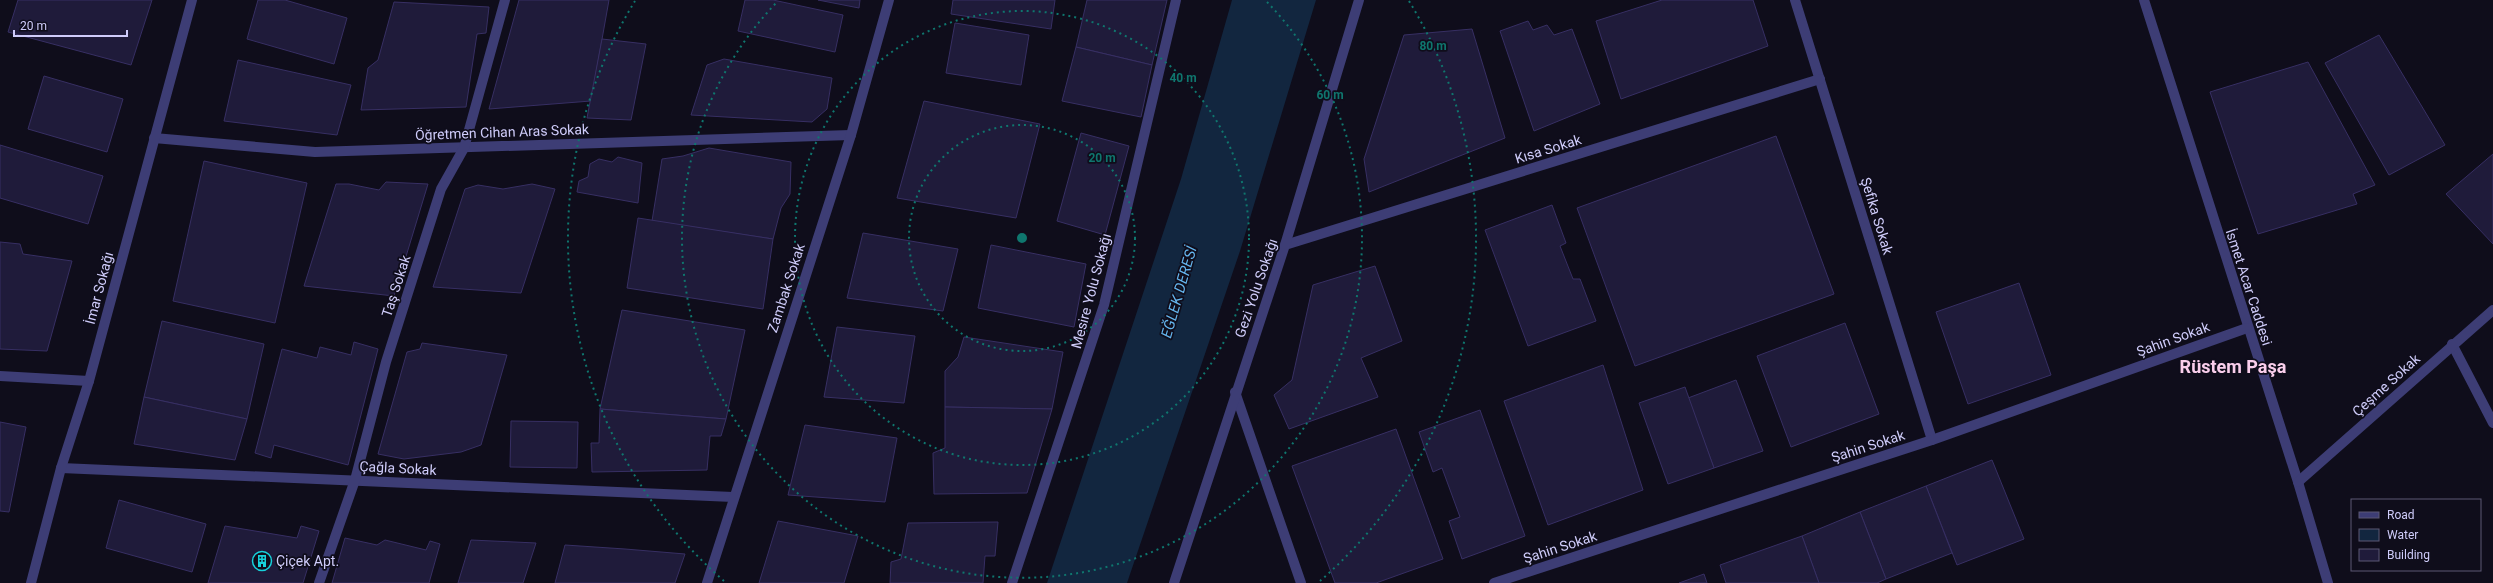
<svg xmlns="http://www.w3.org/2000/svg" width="2493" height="583" font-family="Roboto,sans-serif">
  <rect width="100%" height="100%" fill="#0f0d1b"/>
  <path fill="#12263f" d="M1232 0H1316L1240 251 1127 583H1047L1181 179Z"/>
  <g fill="#1f1b3a" stroke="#372f63">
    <path d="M18 0H152L131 65 8 32Z"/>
    <path d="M258 0H285L347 18 334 64 247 39Z"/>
    <path d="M519 0H609L591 101 489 109Z"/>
    <path d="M745 0H773L843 15 835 52 738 31Z"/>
    <path d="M818 0H860L859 8Z"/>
    <path d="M953 0H1055L1051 29 951 14Z"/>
    <path d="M1087 0H1167L1152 65 1076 47Z"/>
    <path d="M1662 0H1753L1768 46 1621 99 1596 21Z"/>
    <path d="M394 2 489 7 486 33 477 34 466 107 361 110 368 68 378 60Z"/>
    <path d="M1528 21 1533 30 1547 25 1554 35 1572 29 1600 104 1534 131 1500 31Z"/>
    <path d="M955 23 1029 35 1021 85 946 73Z"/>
    <path d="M1472 29 1505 138 1369 192 1364 159 1404 35Z"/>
    <path d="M2379 35 2445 145 2389 175 2325 63Z"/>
    <path d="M602 39 646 44 631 120 587 118Z"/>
    <path d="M1076 47 1152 65 1141 117 1062 101Z"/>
    <path d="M724 59 832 78 827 109 812 122 691 115 707 65Z"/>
    <path d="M238 60 351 85 337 135 224 121Z"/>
    <path d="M2308 62 2375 185 2353 194 2357 204 2258 234 2210 92Z"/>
    <path d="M44 76 123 99 107 152 28 129Z"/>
    <path d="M924 101 1040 124 1016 218 897 198Z"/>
    <path d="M1081 133 1129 146 1105 235 1057 221Z"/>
    <path d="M1776 136 1834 294 1635 366 1577 208Z"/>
    <path d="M0 145 103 176 88 224 0 198Z"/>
    <path d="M709 148 791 162 790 194 781 208 773 239 652 221 662 159 683 156Z"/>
    <path d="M2493 154V244L2446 194Z"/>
    <path d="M618 157 642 163 638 203 577 192 579 181 588 177 590 164 599 159 612 162Z"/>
    <path d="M204 161 307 183 275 323 173 301Z"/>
    <path d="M386 182 428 184 394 296 304 286 336 184H349L379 190Z"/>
    <path d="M532 184 555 189 521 293 433 287 465 189 478 185 503 189Z"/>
    <path d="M1552 205 1566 243 1560 246 1573 279H1580L1596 321 1528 346 1485 230Z"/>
    <path d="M638 218 773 239 763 309 627 288Z"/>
    <path d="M863 233 958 249 943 311 847 298Z"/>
    <path d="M0 242 20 244 23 254 72 261 47 351 0 349Z"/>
    <path d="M991 245 1086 264 1074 327 978 308Z"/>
    <path d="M1375 266 1402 341 1361 358 1378 397 1289 429 1274 395 1292 380 1313 285Z"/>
    <path d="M2019 283 2051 375 1968 404 1936 312Z"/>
    <path d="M622 310 745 330 726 419 600 409Z"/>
    <path d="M162 321 264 344 247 419 144 397Z"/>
    <path d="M1845 323 1879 414 1791 447 1757 356Z"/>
    <path d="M837 327 915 336 904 403 824 397Z"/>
    <path d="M964 337 1063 352 1052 409 945 407V371L958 357Z"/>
    <path d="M354 342 378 349 348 465 274 445 271 458 255 453 282 349 317 358 320 347 351 355Z"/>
    <path d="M422 343 507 355 481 445 461 452 404 459 378 454 407 352 420 349Z"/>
    <path d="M1603 365 1643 490 1548 525 1504 401Z"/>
    <path d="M1736 380 1763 451 1714 468 1688 398Z"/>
    <path d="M1685 387 1714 468 1668 484 1639 403Z"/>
    <path d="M144 397 247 419 235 460 134 444Z"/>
    <path d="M945 407 1052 409 1027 493 934 494 933 453 945 448Z"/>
    <path d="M600 409 726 419 721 436H710L707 470 592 472 591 443H599Z"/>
    <path d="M1480 410 1525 536 1462 559 1449 521 1460 517 1442 468 1433 472 1419 432Z"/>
    <path d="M511 421 578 422 577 468 510 467Z"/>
    <path d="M0 422 26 427 9 512 0 511Z"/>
    <path d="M805 425 897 438 885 502 788 495Z"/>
    <path d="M1396 429 1443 559 1376 583H1335L1292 466Z"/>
    <path d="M1992 460 2024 539 1957 565 1926 486Z"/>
    <path d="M1926 486 1952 553 1886 579 1860 512Z"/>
    <path d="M119 500 206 524 192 572 106 548Z"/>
    <path d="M1860 512 1886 579 1877 583H1819L1802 536Z"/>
    <path d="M778 521 858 536 844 583H759Z"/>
    <path d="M998 522 995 556H985L983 583H890L891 562 901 559 908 523Z"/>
    <path d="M225 526 297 538 301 526 319 531 303 583H208Z"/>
    <path d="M1802 536 1819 583H1726L1720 565Z"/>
    <path d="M345 538 377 545 385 540 426 550 430 541 440 544 429 583H332Z"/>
    <path d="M471 540 536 543 523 583H458Z"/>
    <path d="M565 545 625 549 685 554 675 583H555Z"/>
    <path d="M1704 574 1707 583H1679Z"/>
  </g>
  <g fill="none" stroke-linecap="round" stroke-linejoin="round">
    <g stroke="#3d3d75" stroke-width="10">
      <path d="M1795 0 1932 440"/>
      <path d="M2144 0 2298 482 2328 583"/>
      <path d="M154 138 315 152 851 135"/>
      <path d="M1285 245 1820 79"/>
      <path d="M2452 344 2493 423"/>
      <path d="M0 376 89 381"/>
      <path d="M1235 392 1301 583"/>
      <path d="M61 468 733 497"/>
      <path d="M2298 482 2493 310"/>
      <path d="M31 583 61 468 89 381 192 0"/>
      <path d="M319 583 355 480 386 362 441 189 464 148 505 0"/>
      <path d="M707 583 851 135 889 0"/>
      <path d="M1012 583 1104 305 1176 0"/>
      <path d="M1174 583 1285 245 1359 0"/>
      <path d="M1494 583 1932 440 2247 328"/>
    </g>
  </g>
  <g fill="none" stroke="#0f766e" stroke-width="2" stroke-dasharray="2 4">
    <circle cx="1022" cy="238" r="113"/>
    <circle cx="1022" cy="238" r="227"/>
    <path d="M1267 2A340 340 0 1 1 777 2"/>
    <path d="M724 581A454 454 0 0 1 635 1M1409 1A454 454 0 0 1 1320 581"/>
  </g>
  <defs>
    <symbol id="building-ring" viewBox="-11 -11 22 22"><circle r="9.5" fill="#0f0d1b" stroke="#17d2db" stroke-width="1.5"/><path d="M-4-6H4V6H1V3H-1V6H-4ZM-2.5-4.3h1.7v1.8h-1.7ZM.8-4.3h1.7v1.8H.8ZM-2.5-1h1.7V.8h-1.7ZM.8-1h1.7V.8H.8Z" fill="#17d2db"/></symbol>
  </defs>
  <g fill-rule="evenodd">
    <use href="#building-ring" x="251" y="550" width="22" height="22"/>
  </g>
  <g text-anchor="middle" stroke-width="3.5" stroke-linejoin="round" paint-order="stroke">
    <g font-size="14" fill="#cfccfa" stroke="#0f0d1b">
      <text transform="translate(502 132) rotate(-2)" y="5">Öğretmen Cihan Aras Sokak</text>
      <text transform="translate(1548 149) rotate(-17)" y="5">Kısa Sokak</text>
      <text transform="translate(1877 216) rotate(73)" y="5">Şefika Sokak</text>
      <text transform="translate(396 286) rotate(-72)" y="5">Taş Sokak</text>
      <text transform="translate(2249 287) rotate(72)" y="5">İsmet Acar Caddesi</text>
      <text transform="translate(99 288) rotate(-75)" y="5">İmar Sokağı</text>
      <text transform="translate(786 288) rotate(-72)" y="5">Zambak Sokak</text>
      <text transform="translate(1256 288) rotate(-71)" y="5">Gezi Yolu Sokağı</text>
      <text transform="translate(1091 291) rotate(-75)" y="5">Mesire Yolu Sokağı</text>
      <text transform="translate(2173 339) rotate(-20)" y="5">Şahin Sokak</text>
      <text transform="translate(2386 385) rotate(-42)" y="5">Çeşme Sokak</text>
      <text transform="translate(1868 446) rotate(-18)" y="5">Şahin Sokak</text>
      <text transform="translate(398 468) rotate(3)" y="5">Çağla Sokak</text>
      <text transform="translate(1560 547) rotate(-18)" y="5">Şahin Sokak</text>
    </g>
    <g font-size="14" fill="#cfccfa" stroke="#0f0d1b" text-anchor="start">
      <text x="276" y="566">Çiçek Apt.</text>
    </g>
    <g font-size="15" font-style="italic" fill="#65b6ef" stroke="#0f0d1b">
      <text transform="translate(1179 292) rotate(-74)" y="5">EĞLEK DERESİ</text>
    </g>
    <g font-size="18" font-weight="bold" fill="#faceec" stroke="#0f0d1b">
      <text x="2233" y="373">Rüstem Paşa</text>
    </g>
  </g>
  <circle cx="1022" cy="238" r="6" fill="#0f766e" stroke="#0f0d1b" stroke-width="2"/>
  <g font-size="12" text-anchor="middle" font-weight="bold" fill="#0f766e" stroke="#0f0d1b" stroke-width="3.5" stroke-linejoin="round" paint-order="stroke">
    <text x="1433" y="50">80 m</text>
    <text x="1183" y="82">40 m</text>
    <text x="1330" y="99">60 m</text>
    <text x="1102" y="162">20 m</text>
  </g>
  <rect x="2351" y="499" width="130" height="72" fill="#0f0d1b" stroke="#5c5974"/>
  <rect x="2359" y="512" width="20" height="6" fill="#3d3d75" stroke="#5c5974"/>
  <text x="2387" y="519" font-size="12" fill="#cfccfa">Road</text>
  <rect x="2359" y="529" width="20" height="12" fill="#12263f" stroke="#5c5974"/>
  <text x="2387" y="539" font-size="12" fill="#cfccfa">Water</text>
  <rect x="2359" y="549" width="20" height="12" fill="#1f1b3a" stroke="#5c5974"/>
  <text x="2387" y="559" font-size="12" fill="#cfccfa">Building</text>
  <path d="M14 30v6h113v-6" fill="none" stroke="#cfccfa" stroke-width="2"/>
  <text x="20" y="30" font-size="12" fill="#cfccfa" stroke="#0f0d1b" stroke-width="3" paint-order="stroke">20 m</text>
</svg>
